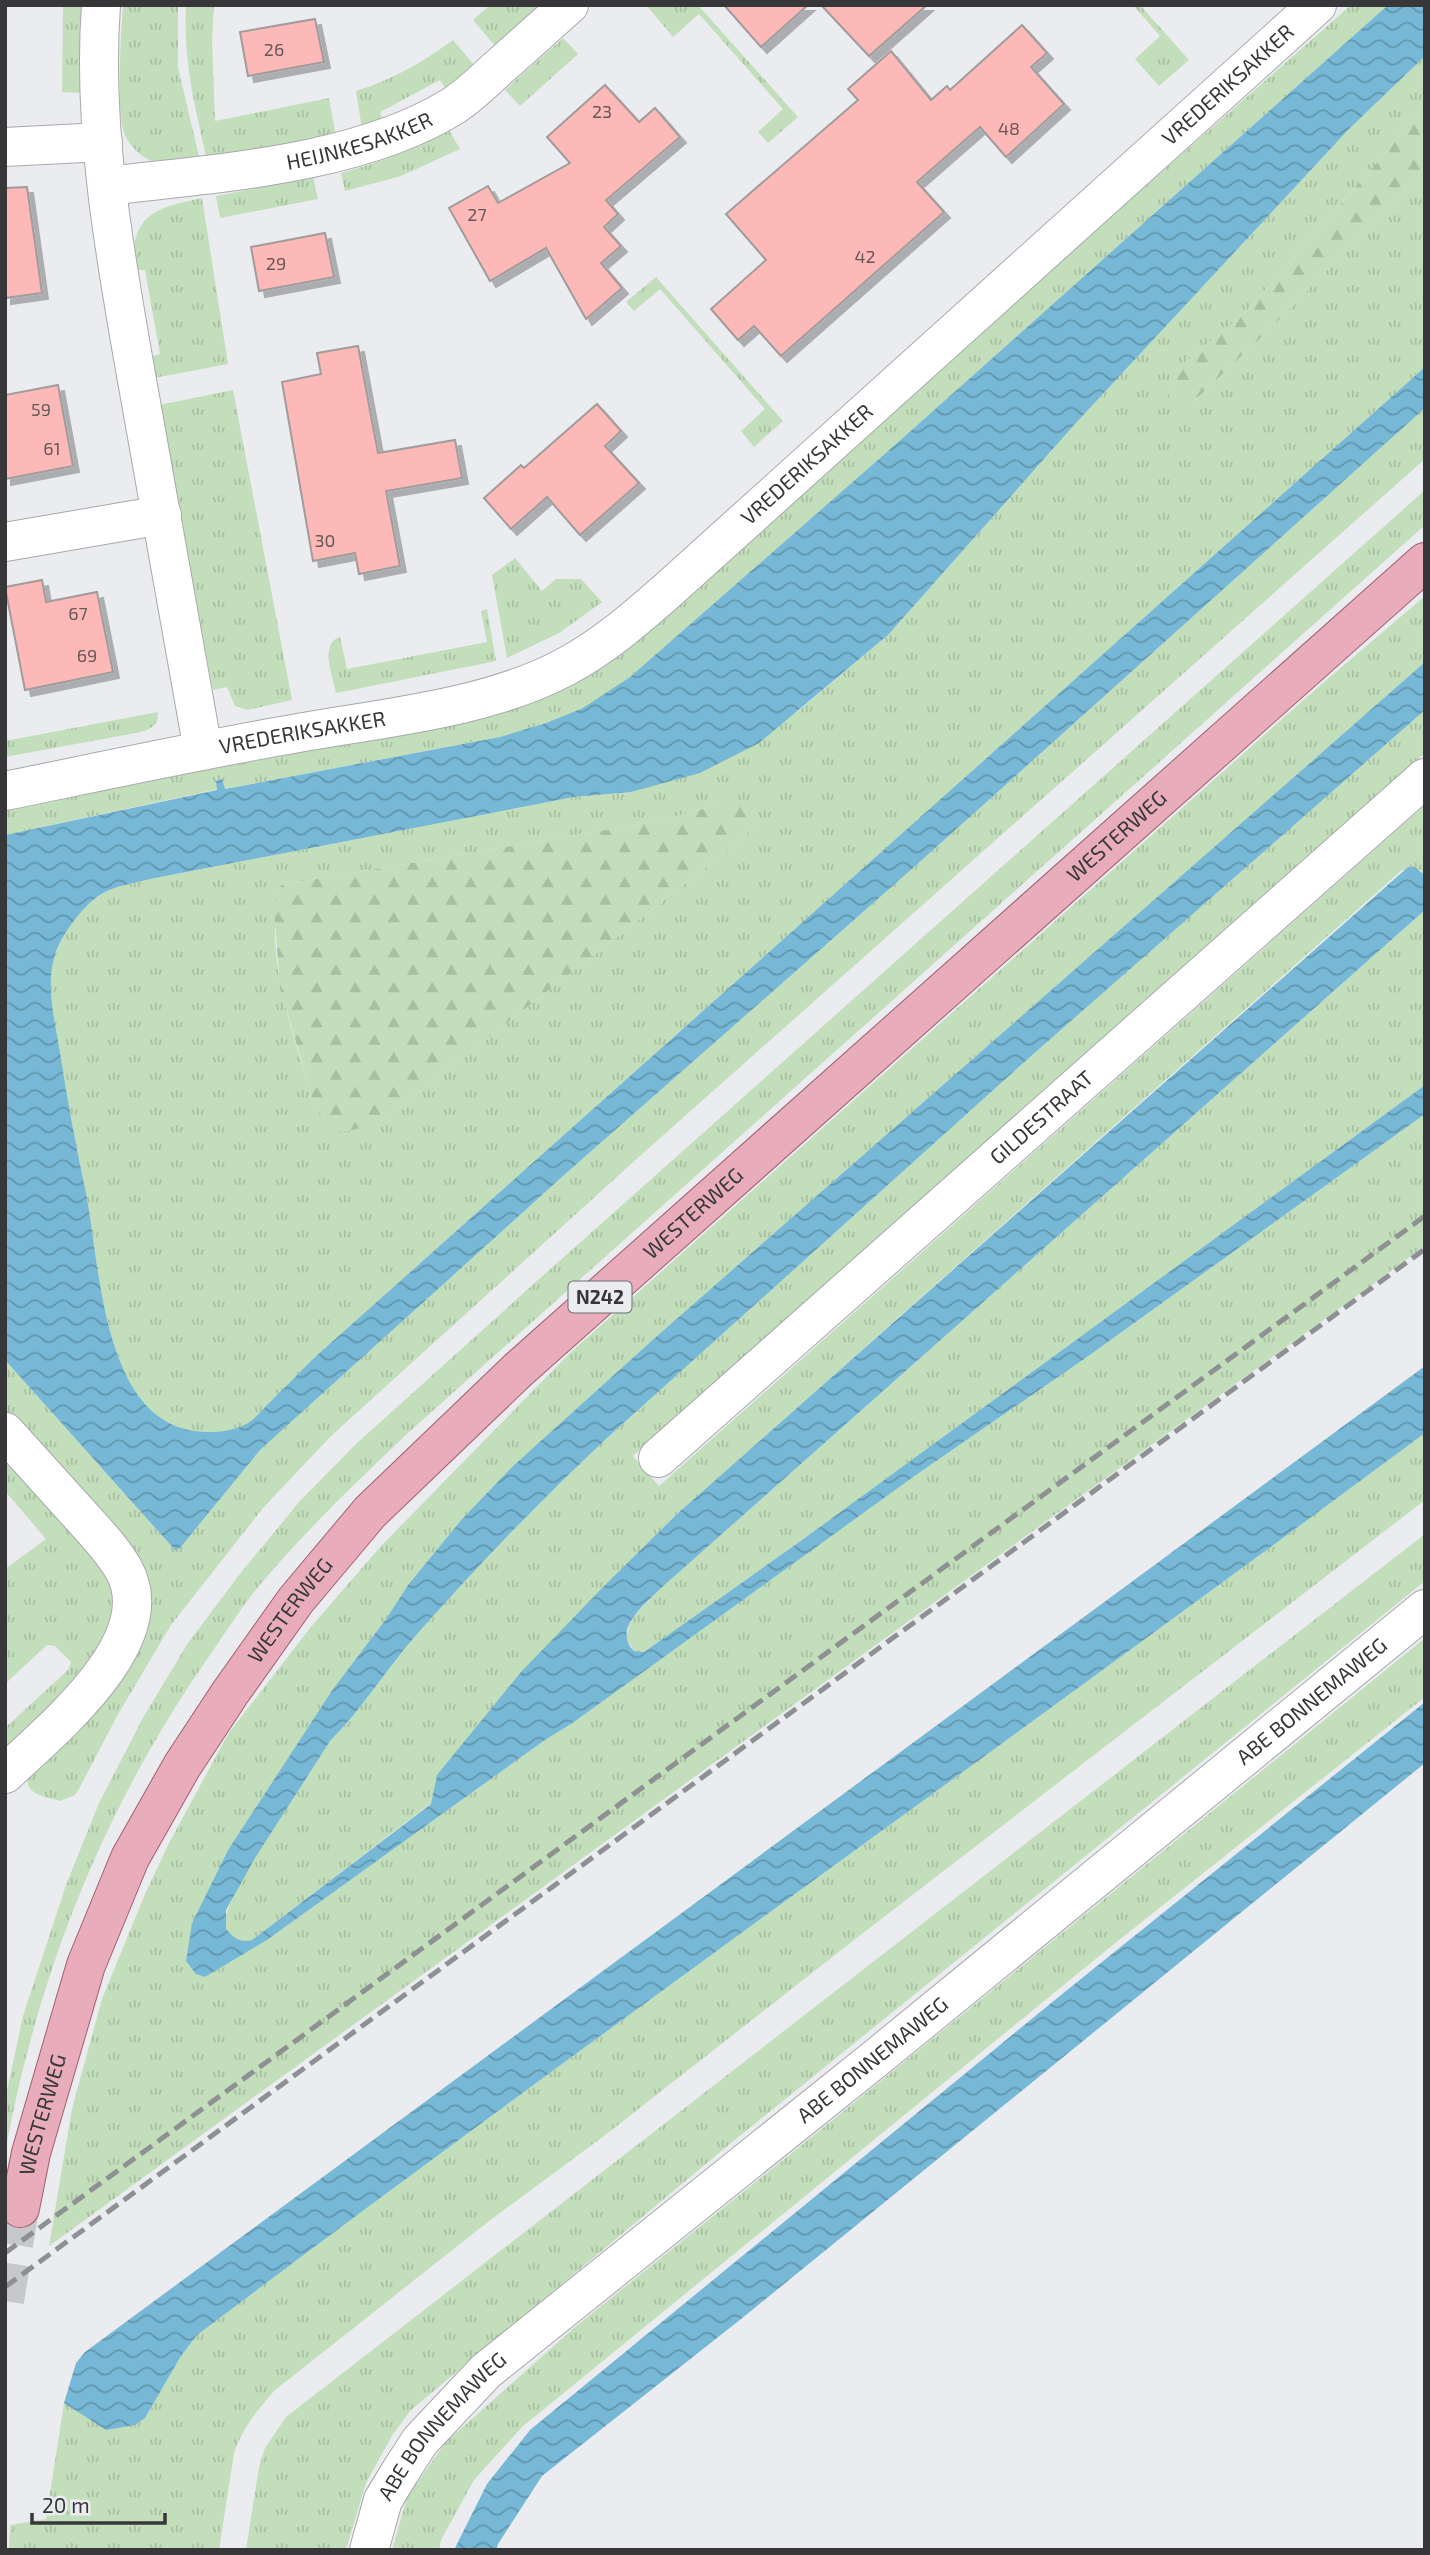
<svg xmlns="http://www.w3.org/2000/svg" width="1430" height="2555" font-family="'Exo 2',sans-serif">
  <defs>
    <pattern id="grass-tufts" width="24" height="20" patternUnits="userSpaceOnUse" patternTransform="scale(1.75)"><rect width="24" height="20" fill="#c3debb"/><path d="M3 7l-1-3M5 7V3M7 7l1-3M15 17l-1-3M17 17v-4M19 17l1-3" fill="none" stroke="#a8bfa2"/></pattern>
    <pattern id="forest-firs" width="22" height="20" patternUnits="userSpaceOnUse" patternTransform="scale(1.75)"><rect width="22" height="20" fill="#c3debb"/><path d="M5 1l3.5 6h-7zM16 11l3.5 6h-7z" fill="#a8bfa2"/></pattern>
    <pattern id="water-waves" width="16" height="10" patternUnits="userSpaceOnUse" patternTransform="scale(1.75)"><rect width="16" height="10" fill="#76b8d5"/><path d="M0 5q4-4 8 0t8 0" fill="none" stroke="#6296ae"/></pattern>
    <filter id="shadow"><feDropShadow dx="6" dy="6" stdDeviation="0" flood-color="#0004"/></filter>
  </defs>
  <rect width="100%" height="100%" fill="#eaecf0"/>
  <g fill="url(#grass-tufts)" fill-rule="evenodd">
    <path d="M63 5H87L84 93 62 92Z"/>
    <path d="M123 5H178V67L200 161C188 162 174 165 162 164 147 162 131 149 125 135 116 111 121 33 123 5Z"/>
    <path d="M186 5H214L212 40 215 121 329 98 336 137 207 160C195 106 183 61 186 5Z"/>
    <path d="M490 5H543L496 47 473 20Z"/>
    <path d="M646 5H698L798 117 768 143 758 132 783 109 699 14 673 37Z"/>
    <path d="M1133 5H1140L1189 60 1159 86 1135 59 1160 36Z"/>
    <path d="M1351 5H1388L896 444 630 677 584 708 546 723 500 737 224 789 222 779 216 781 218 789 5 835V808C117 787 228 766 339 745 428 728 520 718 597 670Z"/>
    <path d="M563 38 578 54 520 106 505 90Z"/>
    <path d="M453 40 475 66 445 88 440 80 380 112 383 121 362 129 356 91C392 80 423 62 453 40Z"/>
    <path d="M1425 56V103L1382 157 1246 312 1171 374 1168 401H1194L1273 326 1425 168V367L315 1357C298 1374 282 1390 266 1406 260 1412 254 1420 246 1424 231 1432 212 1433 195 1431 102 1419 100 1263 86 1193 76 1146 67 1099 60 1052 55 1021 46 989 54 958 59 937 85 902 105 892 116 886 132 884 145 880L574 797 631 792 797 712 888 635 1075 424 1349 129ZM718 805 755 822 745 837 376 1125 316 1109C296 1040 261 957 281 885L612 829 673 817Z"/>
    <path d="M449 130 460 149 401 176 345 191 341 173C379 163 415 149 449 130Z"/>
    <path d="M313 177 318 199 220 218 216 196Z"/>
    <path d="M202 198 228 364 154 378 150 357 160 354 145 270H134C130 214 155 208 202 198Z"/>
    <path d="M656 277 783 421 754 447 741 431 765 409 660 289 634 311 626 302Z"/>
    <path d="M233 390 292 700 247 710 235 706 227 687 213 690 159 405Z"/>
    <path d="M1425 408V459L641 1155 331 1436 263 1508 171 1625 117 1716 80 1787 75 1795 60 1801C46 1797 24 1795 28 1776L123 1666 103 1522 5 1411V1360L174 1549 180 1548 260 1450 563 1176 913 868Z"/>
    <path d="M1425 490V525L409 1432C355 1483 302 1534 254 1592 239 1611 226 1632 212 1652 105 1804 39 1970 5 2152V2100L23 2016 66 1885 99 1803 144 1716 188 1643 239 1575 299 1502 356 1444 548 1271Z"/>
    <path d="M515 558 542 591 556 579H581L602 602 559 633 507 658 492 575Z"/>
    <path d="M1425 596V662L657 1336 513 1466 462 1519 408 1585 386 1619 333 1689 228 1850 192 1923 205 1977 267 1940 545 1740 574 1722 916 1475 1087 1357 1425 1114V1246L49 2246 72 2109 102 1999 145 1894 168 1845 228 1734 310 1628 381 1546 570 1353 1317 688Z"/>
    <path d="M487 609 496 661 336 693C333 677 319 643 340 637L347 669 487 642 481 611Z"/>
    <path d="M1425 710V753L633 1456 659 1486 1425 805V875L1420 870H1402L677 1514 604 1586 437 1775 431 1803 252 1940 244 1942C236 1939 226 1934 225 1925 221 1898 311 1770 330 1741 363 1708 387 1668 418 1633 478 1565 541 1500 607 1438L1030 1057Z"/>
    <path d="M158 712C159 725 152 728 141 732L5 757V741Z"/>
    <path d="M1425 910V1085L802 1540 644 1652 634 1651 626 1638 631 1619 660 1589Z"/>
    <path d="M1425 1433V1500L854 1940 604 2136 489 2221 274 2391C257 2411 242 2429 234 2453L219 2550H9L10 2525 46 2519 64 2403 106 2430 145 2418 181 2356 197 2335C603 2029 1017 1736 1425 1433Z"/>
    <path d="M5 1453 112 1582 113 1614 86 1671 5 1753V1728L69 1669 71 1662 55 1646 47 1645 5 1684V1569L46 1539 5 1491Z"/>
    <path d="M1425 1534V1581L731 2143 411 2410 393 2434 366 2483 346 2550H246L259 2467 265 2448 286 2417Z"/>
    <path d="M1425 1638V1697L1109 1948 522 2427 474 2480 441 2540 439 2550H392L407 2497 446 2442 575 2327 813 2136Z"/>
  </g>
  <g fill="url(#forest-firs)">
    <path d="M1425 103V168L1273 326 1194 401H1167L1171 374 1246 312 1382 157Z"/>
    <path d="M736 800 747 802 756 810 755 822 745 837 376 1125 342 1132 316 1110 280 988 274 909 281 885 612 829 673 817Z"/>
  </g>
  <g fill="url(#water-waves)">
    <path d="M1388 5H1425V56L1349 129 1075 424 888 635 759 743 700 773 631 792 574 797 145 880C132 884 116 886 105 892 85 902 59 937 54 958 46 989 55 1021 60 1052 67 1099 76 1146 86 1193 100 1263 102 1419 195 1431 212 1433 231 1432 246 1424 254 1420 260 1412 266 1406 282 1390 298 1374 315 1357L1425 367V408L913 868 563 1176 260 1450 180 1548 175 1550 5 1360V835L217 790 216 781 222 779 225 789 500 737 546 723 583 708 630 677 896 444Z"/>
    <path d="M1425 662V710L1030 1057 607 1438C541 1500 478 1565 418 1633 387 1668 363 1708 330 1741L255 1858 226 1910V1929C234 1938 240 1943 252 1940L431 1804 437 1775 521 1672 604 1586 677 1514 1408 867H1414L1425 875V910L660 1589C645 1605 612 1628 634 1651L644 1652 802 1540 1425 1085V1114L1087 1357 916 1475 574 1722 545 1740 267 1940 205 1977 196 1974 186 1961 192 1923 228 1850 333 1689 386 1619 408 1585 462 1519 513 1466 657 1336Z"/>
    <path d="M1425 1366V1433C1017 1736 603 2029 197 2335L181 2356 145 2418 135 2425 106 2430 64 2403 76 2363 85 2352Z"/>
    <path d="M1425 1702V1763L741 2319 542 2476 498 2544 496 2550H454L487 2484 530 2430 1061 1995Z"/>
  </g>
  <g fill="#fdb9b7" stroke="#a19c9b" stroke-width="2" filter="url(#shadow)">
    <path d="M724 5H808L761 47Z"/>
    <path d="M821 5H927L869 56Z"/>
    <path d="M315 19 324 62 248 76 240 32Z"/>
    <path d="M1022 25 1047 53 1031 67 1064 104 1006 157 980 127 917 182 944 212 781 356 754 326 738 340 711 309 766 260 726 214 858 100 848 89 891 51 931 100 947 86 950 90Z"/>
    <path d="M605 85 639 122 655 108 680 137 606 200 618 214 604 227 621 246 601 263 622 288 586 319 546 248 490 281 449 208 488 186 498 203 570 163 547 137Z"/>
    <path d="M27 187 42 293 5 298V188Z"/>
    <path d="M325 233 334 277 259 291 251 247Z"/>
    <path d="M358 346 378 453 455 440 462 478 386 491 400 566 359 574 355 553 313 561 282 382 321 374 317 353Z"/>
    <path d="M58 385 73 466 5 479V395Z"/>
    <path d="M597 404 621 431 605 446 639 483 580 535 547 497 511 529 484 498 521 465 524 468Z"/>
    <path d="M42 580 46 602 97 592 113 672 25 690 5 587Z"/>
  </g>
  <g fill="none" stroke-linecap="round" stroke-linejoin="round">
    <path stroke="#c6c8cb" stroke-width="38" stroke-dasharray="38 19" stroke-linecap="butt" d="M5 2301 20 2208"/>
    <defs>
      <g id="minor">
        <path d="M101 5C92 126 114 250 135 369 157 496 181 623 203 750"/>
        <path d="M5 147 103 142"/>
        <path id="s1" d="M108 186C216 173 358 165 453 106 469 96 483 82 497 69 521 48 545 26 569 5"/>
        <path d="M5 542 162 515"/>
        <path id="s2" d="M5 791C103 771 200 750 298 733 383 718 489 708 565 667 603 647 635 619 667 591L1317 5"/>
        <path d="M5 1432C30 1460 56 1488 81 1516 96 1533 113 1550 124 1570 163 1641 51 1730 5 1774"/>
        <path id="s3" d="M658 1458 1425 778"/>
        <path id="s4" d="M369 2550 383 2500 400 2472 420 2441 486 2371 881 2054 1425 1609"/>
      </g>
      <g id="major">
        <path id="s5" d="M20 2208 31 2153 86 1965 130 1858 182 1766 230 1693 296 1600 370 1512 518 1370 1425 562"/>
      </g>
    </defs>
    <use href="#minor" stroke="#a7a9ad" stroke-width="40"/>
    <use href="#major" stroke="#a05f6f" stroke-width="40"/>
    <use href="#minor" stroke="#fff" stroke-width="38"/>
    <use href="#major" stroke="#e8acba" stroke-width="38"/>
    <g stroke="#8f9093" stroke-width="5" stroke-dasharray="14 7" stroke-linecap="butt">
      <path d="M5 2253 1425 1216"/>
      <path d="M5 2287 1425 1249"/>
    </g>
  </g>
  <g text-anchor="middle" stroke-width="7" stroke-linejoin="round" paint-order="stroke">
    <g font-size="18" fill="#685858">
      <text x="274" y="56">26</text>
      <text x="602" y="118">23</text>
      <text x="1009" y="135">48</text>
      <text x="477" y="221">27</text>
      <text x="865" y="263">42</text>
      <text x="276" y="270">29</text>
      <text x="41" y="416">59</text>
      <text x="52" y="455">61</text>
      <text x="325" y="547">30</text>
      <text x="78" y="620">67</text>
      <text x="87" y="662">69</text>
    </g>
    <rect fill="#eaecf0" stroke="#6d6d70" stroke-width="2" x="568.5" y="1281.5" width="63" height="31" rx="5"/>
    <g font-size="19" font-weight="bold" fill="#373739">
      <text x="600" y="1304">N242</text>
    </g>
    <g font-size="21" fill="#373739" stroke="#eaecf0">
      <text dy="7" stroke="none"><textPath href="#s2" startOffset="1458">VREDERIKSAKKER</textPath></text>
      <text dy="7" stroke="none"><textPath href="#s1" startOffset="256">HEIJNKESAKKER</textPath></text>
      <text dy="7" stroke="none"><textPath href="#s2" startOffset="891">VREDERIKSAKKER</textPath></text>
      <text dy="7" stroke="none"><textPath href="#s2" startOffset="303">VREDERIKSAKKER</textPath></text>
      <text dy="7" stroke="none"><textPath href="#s5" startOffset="1797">WESTERWEG</textPath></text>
      <text dy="7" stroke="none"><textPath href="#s3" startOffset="513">GILDESTRAAT</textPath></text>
      <text dy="7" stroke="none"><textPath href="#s5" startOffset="1230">WESTERWEG</textPath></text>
      <text dy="7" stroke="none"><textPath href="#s5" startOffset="663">WESTERWEG</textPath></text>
      <text dy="7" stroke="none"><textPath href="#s4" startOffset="1281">ABE BONNEMAWEG</textPath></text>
      <text dy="7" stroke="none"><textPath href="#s4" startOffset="714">ABE BONNEMAWEG</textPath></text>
      <text dy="7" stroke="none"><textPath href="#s5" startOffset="96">WESTERWEG</textPath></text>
      <text dy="7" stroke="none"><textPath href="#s4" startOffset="147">ABE BONNEMAWEG</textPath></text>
    </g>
  </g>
  <rect width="1430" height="2555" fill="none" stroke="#373739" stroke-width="14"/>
  <path d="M32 2513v10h133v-10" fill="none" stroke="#373739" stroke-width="3.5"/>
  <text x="42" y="2513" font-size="21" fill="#373739" stroke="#eaecf0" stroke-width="5" paint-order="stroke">20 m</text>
</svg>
